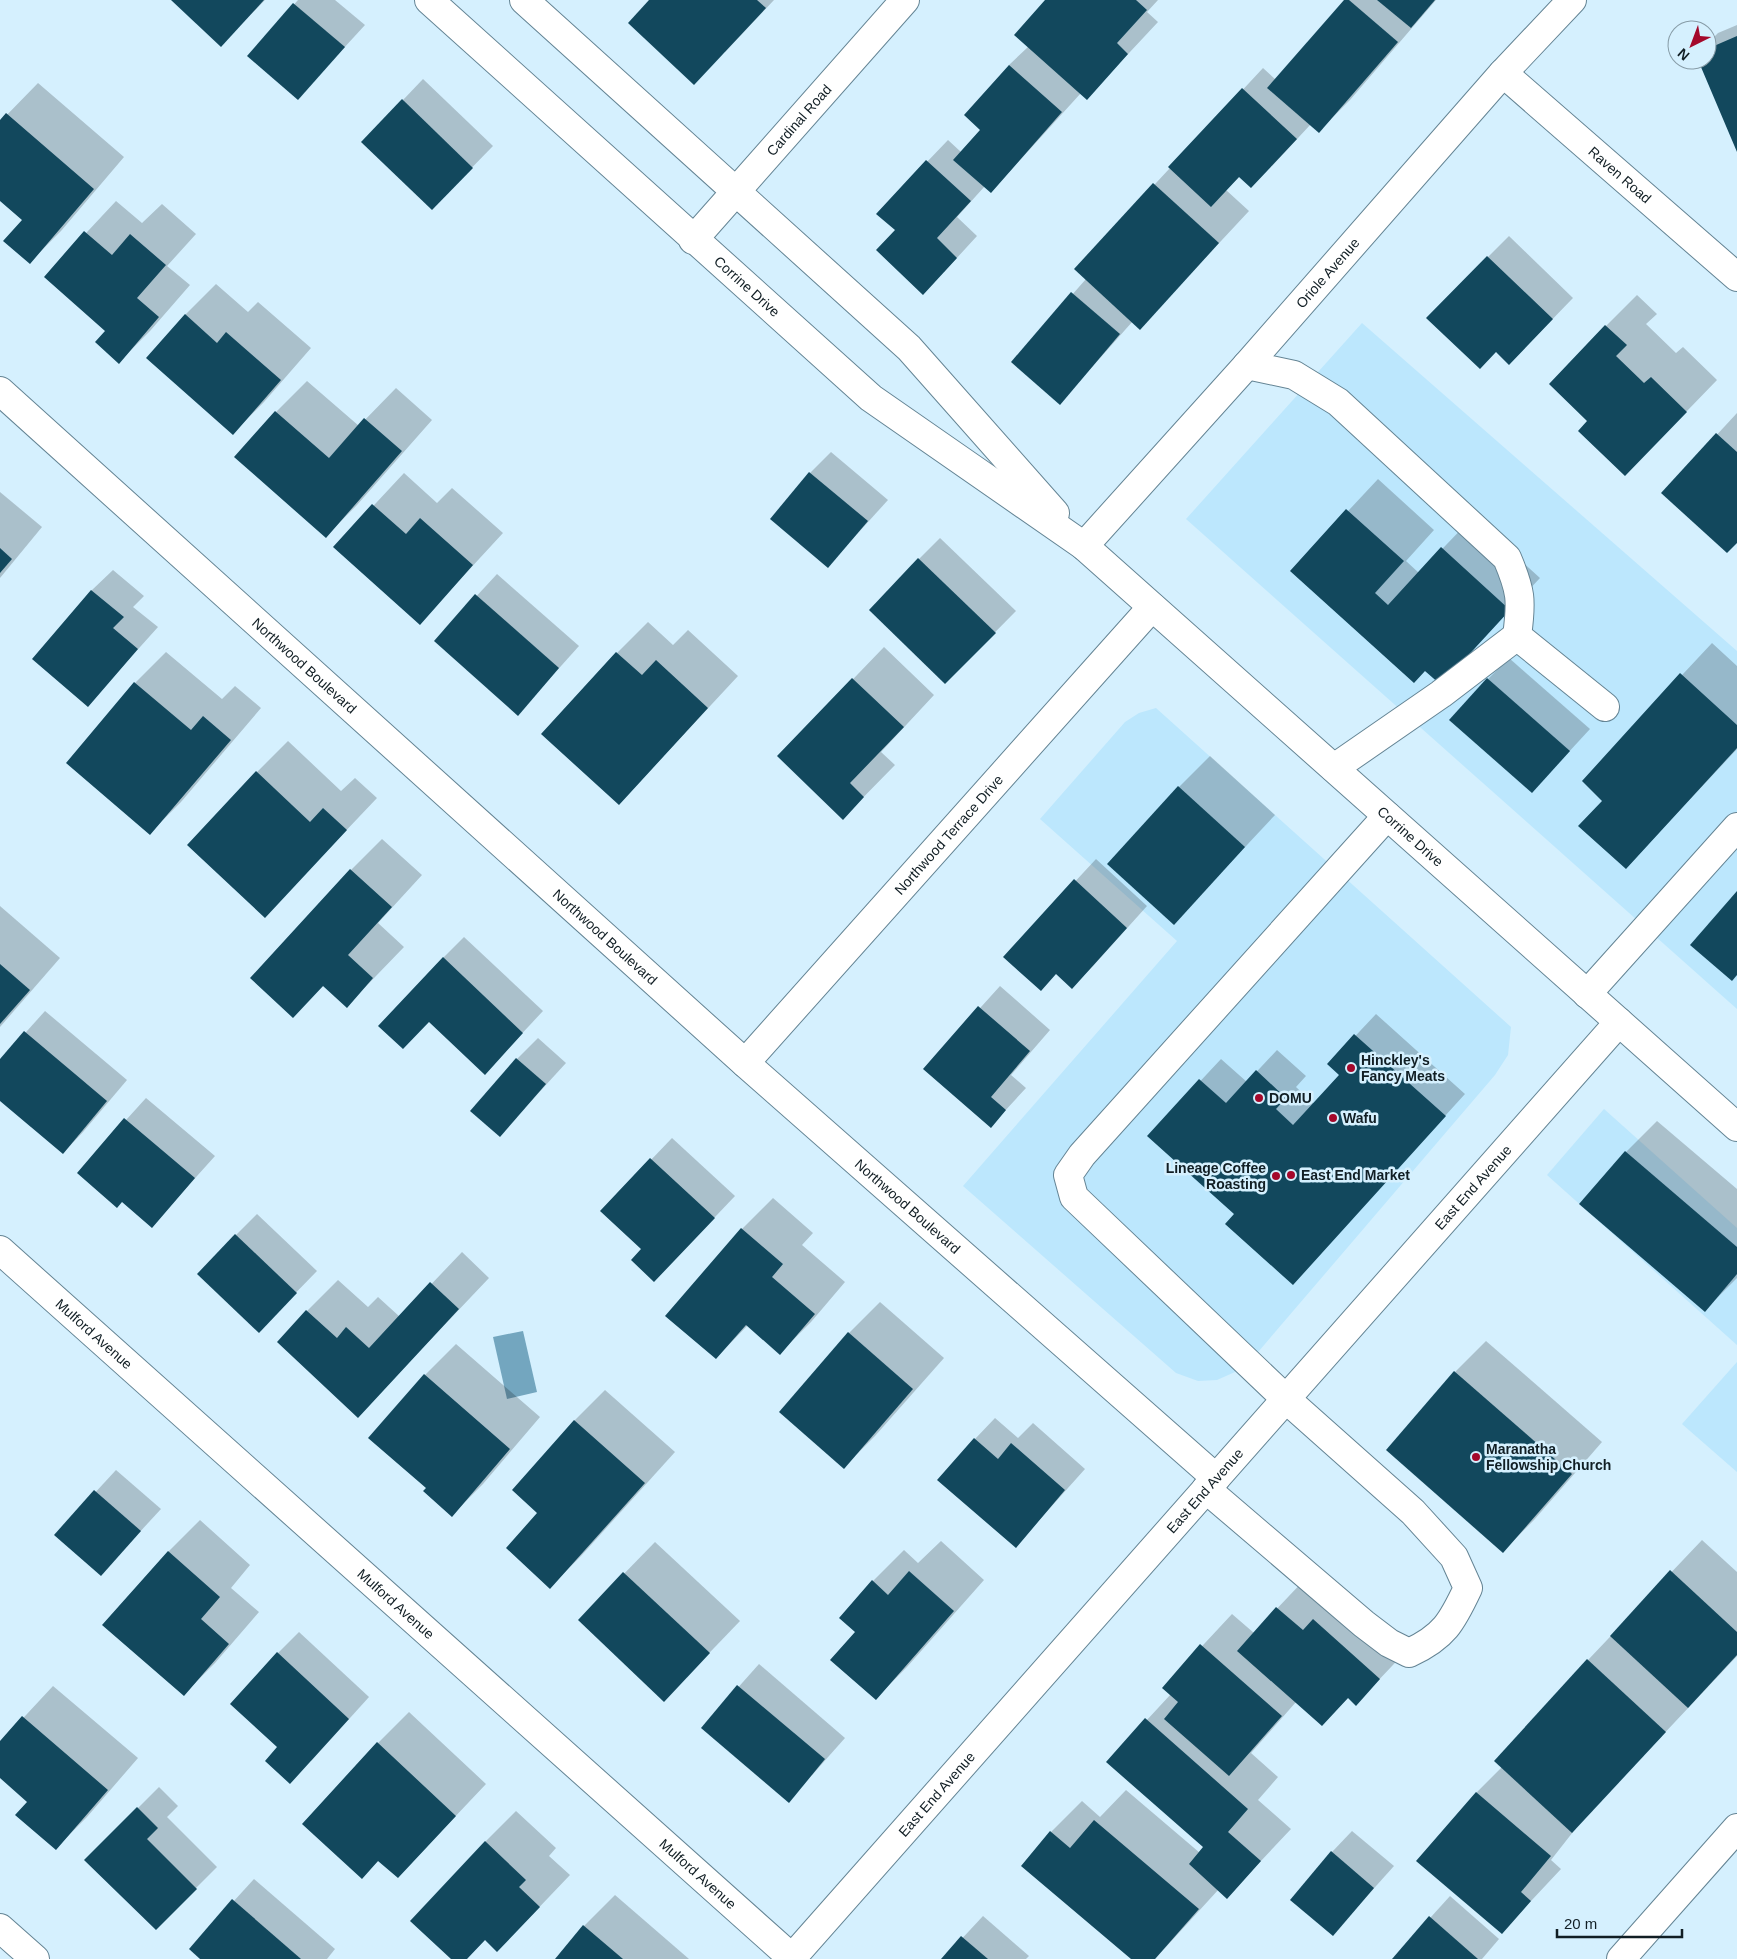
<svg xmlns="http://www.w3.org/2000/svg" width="1737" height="1959" font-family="Helvetica,sans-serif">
  <rect width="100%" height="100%" fill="#d5f0fe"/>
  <g fill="#bce7fd">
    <path d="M1362 323 1737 651V1009L1186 519Z"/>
    <path d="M1156 708 1511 1027 1508 1055 1495 1075 1253 1358 1235 1372 1217 1380 1198 1381 1176 1373 963 1186 1177 941 1040 819 1125 722 1139 713Z"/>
    <path d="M1604 1109 1737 1228V1345L1547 1175Z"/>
    <path d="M1737 1362V1472L1682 1424Z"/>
  </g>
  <path fill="#73a6bf" d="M523 1331 537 1392 507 1399 493 1337Z"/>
  <g fill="#0003">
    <path d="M172 0H265L221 45Z"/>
    <path d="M298 0H335L365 25 298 98 249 56Z"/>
    <path d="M651 0H774L725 52Z"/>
    <path d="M1046 0H1158L1147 12 1158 22 1087 98 1081 93 991 192 985 186 957 217 977 236 944 272 878 213 948 140 961 152 981 129 1009 65 1029 46Z"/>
    <path d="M1345 0H1436L1350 100 1319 131 1311 124 1272 166 1240 176 1226 190 1249 211 1140 328 1133 321 1060 403 1013 362 1086 279 1076 269 1263 68 1276 80Z"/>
    <path d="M1737 25V149L1699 60H1707V44L1718 33Z"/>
    <path d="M423 79 493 146 452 188 403 100Z"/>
    <path d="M38 83 124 157 61 231 30 262 23 220 0 200V122Z"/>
    <path d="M116 201 142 223 162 204 196 234 167 266 190 285 150 331 119 362 107 331 46 276Z"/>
    <path d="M1509 236 1573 298 1509 364 1488 257Z"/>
    <path d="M216 284 248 312 258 302 311 348 264 402 233 433 185 315Z"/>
    <path d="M1637 295 1657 314 1646 324 1676 353 1683 347 1717 380 1656 443 1589 421 1606 326Z"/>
    <path d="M307 381 359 426 396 388 432 420 357 505 326 536 276 412Z"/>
    <path d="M1737 413V541L1663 493Z"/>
    <path d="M831 452 888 500 828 566 810 473Z"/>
    <path d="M404 473 437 503 452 488 503 533 420 623 335 547Z"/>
    <path d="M1378 479 1434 530 1406 561 1419 573 1473 517 1540 578 1441 683 1292 571Z"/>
    <path d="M0 492 42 527 0 578Z"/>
    <path d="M940 538 1016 611 945 683 919 559Z"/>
    <path d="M113 570 144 596 133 607 158 627 88 705 34 659 92 590Z"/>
    <path d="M497 574 579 646 518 714 435 641Z"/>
    <path d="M648 622 673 645 688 630 738 676 619 804 617 653Z"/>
    <path d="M1712 643 1737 666V749L1626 868 1604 801 1583 781Z"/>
    <path d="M884 647 934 695 881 752 895 765 843 818 779 756Z"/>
    <path d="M166 652 222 699 235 686 261 708 181 802 150 833 135 683Z"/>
    <path d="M1509 658 1590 729 1532 792 1488 679Z"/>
    <path d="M288 741 341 791 355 778 377 798 265 916 257 772Z"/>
    <path d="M1210 756 1275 815 1174 923 1179 787Z"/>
    <path d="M382 839 422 875 378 923 404 947 347 1006 324 985 293 1017 351 870Z"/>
    <path d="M1096 859 1147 906 1093 966 1072 987 1057 973 1005 957Z"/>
    <path d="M0 906 60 958 0 1027Z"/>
    <path d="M464 937 543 1011 485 1073 443 958Z"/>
    <path d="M1000 986 1050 1030 1011 1075 1026 1088 991 1126 925 1069Z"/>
    <path d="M45 1011 127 1080 83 1132 63 1153 0 1100V1061Z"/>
    <path d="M1376 1014 1465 1094 1293 1283 1236 1214 1149 1136 1221 1059 1247 1082 1277 1050 1306 1076 1296 1087 1314 1104 1340 1074 1329 1064Z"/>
    <path d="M538 1038 566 1063 500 1135 517 1059Z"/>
    <path d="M146 1098 215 1156 152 1226 123 1200 78 1173Z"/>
    <path d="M1657 1121 1737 1189V1278L1705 1310 1581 1204 1626 1152Z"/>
    <path d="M672 1138 735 1196 675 1259 602 1211Z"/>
    <path d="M773 1198 813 1233 802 1245 845 1282 811 1322 780 1353 748 1325 716 1358 742 1229Z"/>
    <path d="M257 1214 317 1271 279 1310 236 1235Z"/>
    <path d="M462 1252 489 1278 358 1416 307 1311 338 1280 368 1307 378 1297 400 1317Z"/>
    <path d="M880 1302 944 1358 875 1436 844 1467 849 1333Z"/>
    <path d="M1486 1341 1602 1442 1534 1520 1503 1551 1455 1372Z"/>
    <path d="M456 1344 540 1417 483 1484 452 1515 428 1488 370 1438 425 1375Z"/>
    <path d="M605 1390 675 1452 581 1556 550 1587 574 1421Z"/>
    <path d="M995 1418 1018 1438 1033 1423 1085 1469 1016 1546 975 1439Z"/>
    <path d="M116 1470 161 1509 101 1574 56 1535Z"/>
    <path d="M200 1520 250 1565 231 1588 259 1612 215 1663 184 1694 104 1625 169 1551Z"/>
    <path d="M1702 1540 1737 1572V1656L1580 1823 1551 1860 1561 1869 1502 1932 1418 1861 1477 1792 1502 1767 1588 1660Z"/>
    <path d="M941 1541 984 1580 907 1667 876 1698 857 1632 873 1581 904 1550 918 1563Z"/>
    <path d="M655 1542 740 1621 664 1700 579 1620Z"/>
    <path d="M1307 1577 1334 1600 1345 1589 1410 1647 1356 1704 1349 1697 1322 1724 1296 1702 1251 1753 1278 1777 1258 1800 1291 1829 1227 1897 1219 1889 1155 1959H1133L1051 1832 1082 1801 1100 1817 1126 1790 1200 1853 1205 1847 1108 1762 1171 1694 1164 1687 1232 1614 1254 1633Z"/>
    <path d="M299 1632 369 1697 311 1761 279 1747 278 1653Z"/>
    <path d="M759 1664 845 1738 789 1801 702 1728Z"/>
    <path d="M53 1686 138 1758 87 1817 56 1848 29 1801 0 1777V1743Z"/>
    <path d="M409 1712 486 1784 398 1877 379 1860 362 1877 378 1743Z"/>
    <path d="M159 1787 178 1806 167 1817 217 1867 156 1928 86 1860Z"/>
    <path d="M516 1811 556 1848 549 1856 570 1875 528 1919 486 1939 466 1959H453L485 1842Z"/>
    <path d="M1352 1831 1394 1866 1333 1934 1332 1852Z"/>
    <path d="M254 1879 335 1949 327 1959H202L190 1949Z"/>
    <path d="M615 1895 689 1959H557L584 1926Z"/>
    <path d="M1450 1896 1499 1939 1482 1959H1393Z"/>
    <path d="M983 1916 1029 1956 1026 1959H943Z"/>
  </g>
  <g fill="#12485d">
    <path d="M171 0H264L221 47Z"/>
    <path d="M649 0H757L766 8 694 85 628 23Z"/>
    <path d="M1045 0H1136L1147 10 1117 43 1128 54 1087 100 1014 35Z"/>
    <path d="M1344 0H1349L1398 42 1319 133 1267 88Z"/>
    <path d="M1377 0H1435L1411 28Z"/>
    <path d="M293 3 345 47 298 100 247 56Z"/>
    <path d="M1737 36V152L1698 60H1707V49Z"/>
    <path d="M1009 65 1062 112 991 193 953 160 980 130 964 115Z"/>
    <path d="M1242 88 1297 139 1251 188 1239 177 1211 207 1168 167Z"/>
    <path d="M402 99 473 168 432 210 361 142Z"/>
    <path d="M6 113 94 189 30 264 3 241 22 220 0 201V120Z"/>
    <path d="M926 160 971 201 937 238 957 258 923 295 876 250 895 230 876 214Z"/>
    <path d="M1153 183 1219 243 1140 330 1074 269Z"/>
    <path d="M84 231 112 255 130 234 166 265 137 298 159 317 119 364 95 342 105 331 44 277Z"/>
    <path d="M1487 256 1553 319 1509 365 1496 352 1480 369 1426 318Z"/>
    <path d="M1071 292 1120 334 1060 405 1011 362Z"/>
    <path d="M185 314 217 343 226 332 281 380 233 435 146 358Z"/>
    <path d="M1605 325 1627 345 1616 356 1644 383 1651 377 1687 412 1625 476 1578 431 1587 421 1549 384Z"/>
    <path d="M275 411 329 458 364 418 402 451 326 538 234 457Z"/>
    <path d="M1716 433 1737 452V543L1727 553 1661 493Z"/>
    <path d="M809 472 868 521 828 568 770 519Z"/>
    <path d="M372 504 406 534 420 518 473 565 420 625 333 547Z"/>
    <path d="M1346 509 1404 561 1375 593 1388 605 1441 547 1510 610 1441 685 1425 671 1414 683 1290 571Z"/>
    <path d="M0 548 12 559 0 573Z"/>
    <path d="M918 558 996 633 945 684 869 610Z"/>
    <path d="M91 590 124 617 113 628 138 649 88 707 32 659Z"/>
    <path d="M475 594 559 668 518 716 434 641Z"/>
    <path d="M616 652 642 675 656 660 708 708 619 805 541 734Z"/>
    <path d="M1680 673 1737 725V748L1626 869 1578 826 1602 801 1582 781Z"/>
    <path d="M852 678 904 727 850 783 864 797 843 820 777 756Z"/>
    <path d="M1487 678 1570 751 1532 793 1449 720Z"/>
    <path d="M134 682 191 730 203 716 231 740 150 835 66 763Z"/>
    <path d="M256 771 310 822 323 808 347 830 265 918 187 845Z"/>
    <path d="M1178 786 1245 847 1174 925 1107 864Z"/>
    <path d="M350 869 392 907 348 955 373 978 347 1008 323 986 293 1018 250 978Z"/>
    <path d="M1074 879 1127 928 1072 989 1056 974 1041 991 1003 957Z"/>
    <path d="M1737 891V975L1732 981 1690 945Z"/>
    <path d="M443 957 523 1033 485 1075 429 1022 403 1049 378 1026Z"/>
    <path d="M0 964 30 990 0 1024Z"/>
    <path d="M978 1006 1030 1051 991 1097 1006 1110 991 1128 923 1069Z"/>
    <path d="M24 1031 107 1101 63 1154 0 1101V1059Z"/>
    <path d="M1354 1034 1446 1116 1293 1285 1225 1224 1234 1214 1147 1136 1199 1079 1226 1103 1256 1070 1286 1098 1276 1109 1293 1125 1339 1075 1327 1064Z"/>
    <path d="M516 1058 546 1084 500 1137 470 1111Z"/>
    <path d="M124 1118 195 1178 152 1228 122 1202 117 1208 77 1173Z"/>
    <path d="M1625 1151 1737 1247V1274L1705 1312 1579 1204Z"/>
    <path d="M650 1158 715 1218 654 1282 631 1260 641 1249 600 1211Z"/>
    <path d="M741 1228 783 1264 772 1277 815 1314 780 1355 746 1325 716 1359 665 1316Z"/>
    <path d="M235 1234 297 1293 259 1333 197 1274Z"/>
    <path d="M430 1282 459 1309 358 1418 277 1342 306 1310 337 1338 346 1327 369 1348Z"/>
    <path d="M848 1332 913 1389 844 1469 779 1412Z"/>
    <path d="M1454 1371 1572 1474 1503 1553 1386 1450Z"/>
    <path d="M424 1374 510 1449 452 1517 423 1491 426 1488 368 1438Z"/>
    <path d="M574 1420 645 1483 550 1589 506 1548 537 1513 512 1490Z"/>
    <path d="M974 1438 998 1459 1011 1443 1065 1490 1016 1548 937 1480Z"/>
    <path d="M94 1490 141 1531 101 1576 54 1535Z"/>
    <path d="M168 1551 220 1597 201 1619 229 1644 184 1696 102 1625Z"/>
    <path d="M1670 1570 1737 1632V1655L1688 1708 1610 1636Z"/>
    <path d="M909 1571 954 1611 876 1700 830 1660 855 1632 839 1618 872 1580 888 1595Z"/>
    <path d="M623 1572 710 1653 664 1702 578 1620Z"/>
    <path d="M1276 1607 1303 1630 1313 1619 1380 1679 1356 1706 1348 1698 1322 1726 1237 1651Z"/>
    <path d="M1200 1644 1282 1716 1229 1776 1164 1719 1178 1702 1162 1688Z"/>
    <path d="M277 1652 349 1719 290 1784 265 1761 277 1747 230 1704Z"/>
    <path d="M1587 1659 1666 1732 1572 1833 1494 1761Z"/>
    <path d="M737 1685 825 1759 789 1803 701 1728Z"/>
    <path d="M22 1716 108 1790 56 1850 15 1815 27 1802 0 1778V1741Z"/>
    <path d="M1145 1718 1248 1809 1228 1832 1261 1861 1227 1899 1189 1864 1203 1847 1106 1762Z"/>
    <path d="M377 1742 456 1816 398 1878 378 1861 362 1879 302 1824Z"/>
    <path d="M1476 1792 1551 1856 1521 1892 1531 1901 1502 1934 1416 1861Z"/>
    <path d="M137 1807 158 1828 147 1839 197 1889 156 1930 84 1860Z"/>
    <path d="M1094 1820 1199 1909 1155 1959H1131L1021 1866 1050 1831 1070 1848Z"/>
    <path d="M485 1841 526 1880 519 1887 540 1907 497 1952 485 1940 467 1959H451L410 1921Z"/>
    <path d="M1331 1851 1374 1888 1333 1936 1290 1900Z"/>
    <path d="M232 1899 301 1959H200L189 1949Z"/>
    <path d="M1429 1916 1478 1959H1392Z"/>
    <path d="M583 1925 623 1959H555Z"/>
    <path d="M961 1936 988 1959H941Z"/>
  </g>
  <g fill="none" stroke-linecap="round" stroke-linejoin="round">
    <defs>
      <g id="minor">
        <path id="s1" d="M429 0 871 398 1084 546 1737 1127"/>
        <path d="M524 0 909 348 1055 513"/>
        <path id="s2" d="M1503 73 1737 277"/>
        <path id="s3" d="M693 240 905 0"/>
        <path d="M1247 365 1294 375 1338 402 1507 558C1521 591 1522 600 1517 636"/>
        <path id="s4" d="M0 391 745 1063 1216 1478"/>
        <path id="s5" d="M1084 546 1247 365 1503 73 1572 0"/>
        <path d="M1334 768 1441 694 1517 636 1605 707"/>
        <path d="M1587 994 1737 827"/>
        <path id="s6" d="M745 1063 1152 607"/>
        <path id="s7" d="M0 1250 792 1958"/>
        <path d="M1206 1489 1364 1624 1389 1643 1409 1653C1444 1637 1452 1622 1468 1588L1454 1557 1413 1512 1286 1399 1074 1197 1068 1175 1082 1155 1387 816"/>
        <path d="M0 1928 35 1959"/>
        <path id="s8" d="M791 1959 1619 1022"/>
        <path d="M1621 1959 1737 1828"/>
      </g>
    </defs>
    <use href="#minor" stroke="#648494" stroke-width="30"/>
    <use href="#minor" stroke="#fff" stroke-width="28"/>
  </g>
  <g fill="#a4082b" stroke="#d5f0fe" stroke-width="2">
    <circle cx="1351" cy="1068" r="5"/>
    <circle cx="1259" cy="1098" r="5"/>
    <circle cx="1333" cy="1118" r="5"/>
    <circle cx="1291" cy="1175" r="5"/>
    <circle cx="1276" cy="1176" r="5"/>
    <circle cx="1476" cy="1457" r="5"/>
  </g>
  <g text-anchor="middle" stroke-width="5" stroke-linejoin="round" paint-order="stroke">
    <g font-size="14" fill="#111e24" stroke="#d5f0fe">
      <text dy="5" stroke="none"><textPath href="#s3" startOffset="160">Cardinal Road</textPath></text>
      <text dy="5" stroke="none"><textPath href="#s2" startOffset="155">Raven Road</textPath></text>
      <text dy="5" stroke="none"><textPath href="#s5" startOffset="366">Oriole Avenue</textPath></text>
      <text dy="5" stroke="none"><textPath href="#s1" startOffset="428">Corrine Drive</textPath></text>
      <text dy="5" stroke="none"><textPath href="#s4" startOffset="410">Northwood Boulevard</textPath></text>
      <text dy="5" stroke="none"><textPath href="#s6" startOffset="306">Northwood Terrace Drive</textPath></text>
      <text dy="5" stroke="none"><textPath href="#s1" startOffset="1291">Corrine Drive</textPath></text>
      <text dy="5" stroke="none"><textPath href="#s4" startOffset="815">Northwood Boulevard</textPath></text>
      <text dy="5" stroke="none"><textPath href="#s8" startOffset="1030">East End Avenue</textPath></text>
      <text dy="5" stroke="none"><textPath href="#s4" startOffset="1220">Northwood Boulevard</textPath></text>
      <text dy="5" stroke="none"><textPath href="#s7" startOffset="126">Mulford Avenue</textPath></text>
      <text dy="5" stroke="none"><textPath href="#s8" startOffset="625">East End Avenue</textPath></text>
      <text dy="5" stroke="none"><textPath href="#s7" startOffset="531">Mulford Avenue</textPath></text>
      <text dy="5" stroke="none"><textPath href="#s8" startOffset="220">East End Avenue</textPath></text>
      <text dy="5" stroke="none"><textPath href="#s7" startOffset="936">Mulford Avenue</textPath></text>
    </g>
    <g font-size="14" font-weight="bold" fill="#111e24" stroke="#d5f0fe" text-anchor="start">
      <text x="1361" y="1065">Hinckley's<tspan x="1361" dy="16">Fancy Meats</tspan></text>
      <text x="1269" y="1103">DOMU</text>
      <text x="1343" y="1123">Wafu</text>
      <text x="1266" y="1173" text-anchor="end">Lineage Coffee<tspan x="1266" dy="16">Roasting</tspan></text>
      <text x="1301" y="1180">East End Market</text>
      <text x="1486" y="1454">Maranatha<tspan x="1486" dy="16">Fellowship Church</tspan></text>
    </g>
  </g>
  <g transform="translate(1692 45) rotate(222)"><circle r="24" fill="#d5f0fe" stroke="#879ca7"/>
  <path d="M0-4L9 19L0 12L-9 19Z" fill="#a4082b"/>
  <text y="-8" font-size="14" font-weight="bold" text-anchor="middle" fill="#111e24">N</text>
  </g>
  <path d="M1557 1929v8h125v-8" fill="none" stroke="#111e24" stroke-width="2.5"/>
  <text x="1564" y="1929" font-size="15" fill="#111e24" stroke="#d5f0fe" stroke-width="4" paint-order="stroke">20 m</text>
</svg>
